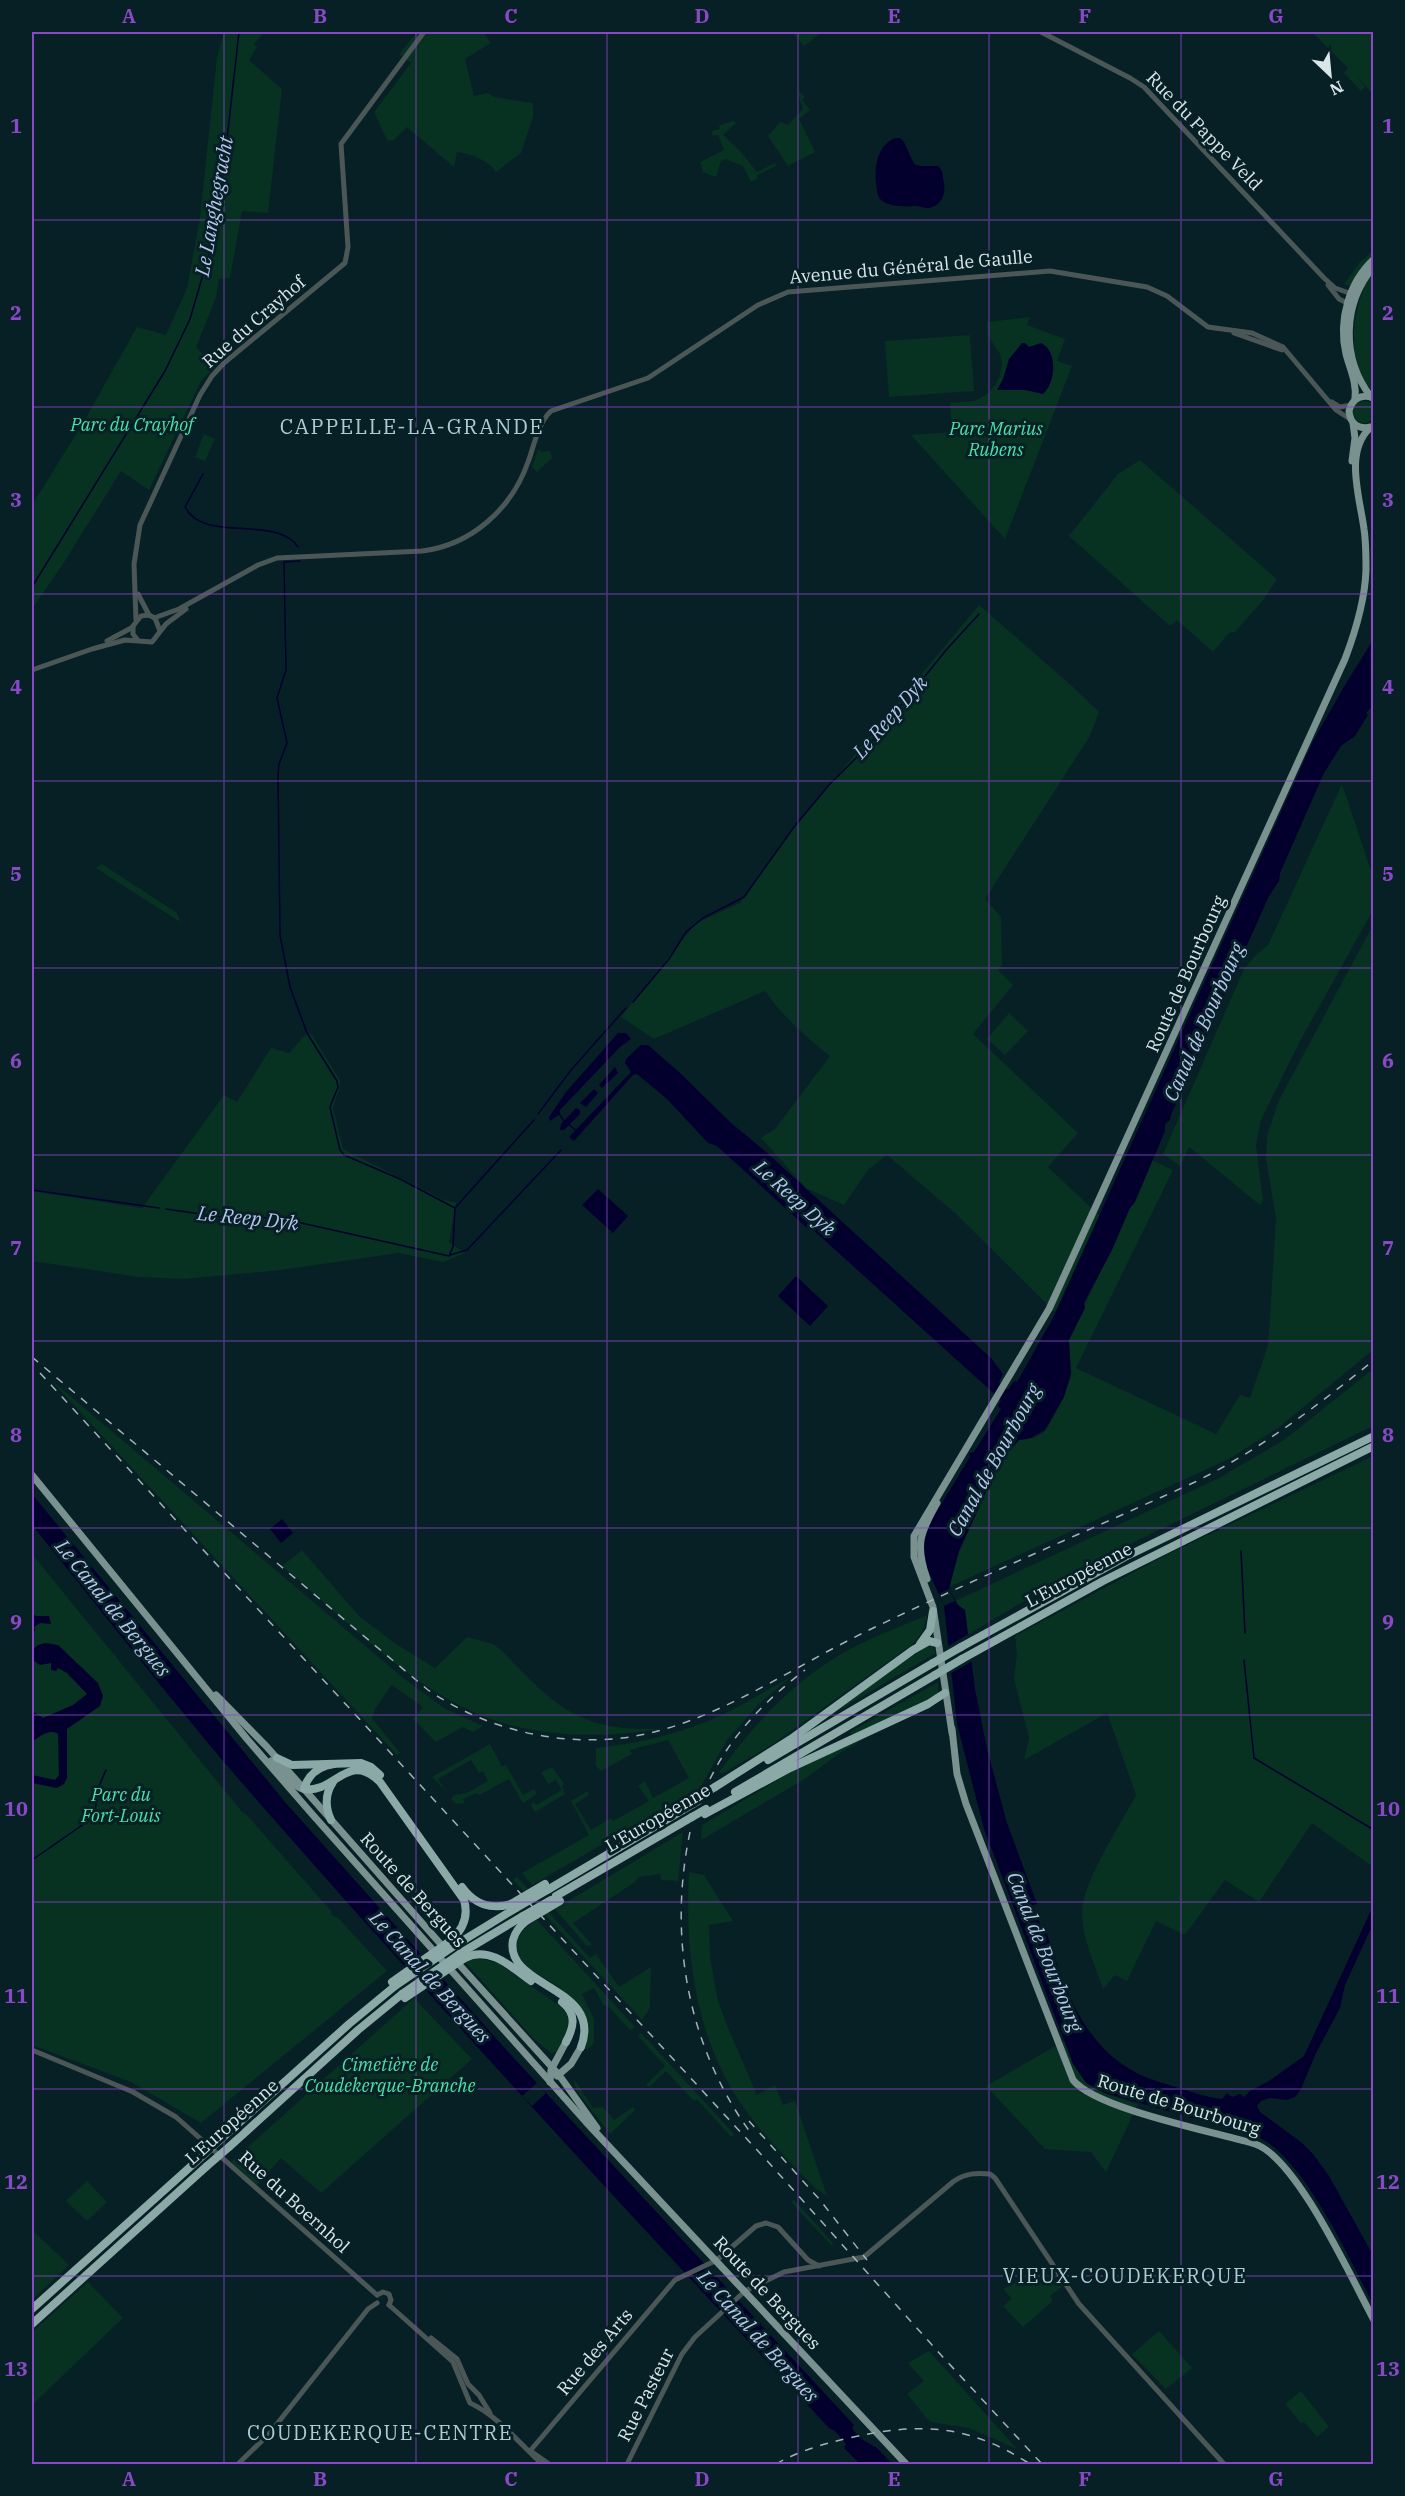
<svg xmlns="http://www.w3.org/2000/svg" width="1405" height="2496" font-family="'IBM Plex Serif',serif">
  <rect width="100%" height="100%" fill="#072026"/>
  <g fill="#073121">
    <path d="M224 32H264L254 44 257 47 249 60 282 89 268 213 242 211 230 278 219 279 216 297 196 348 217 365 201 381 149 490 121 471 63 564 32 609V505L83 423 137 327 166 335 187 288 200 218 217 57Z"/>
    <path d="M417 32H483L491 43 465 59 474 96 487 93 494 97 533 103V117L521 153 496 172C489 161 472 154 457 152L454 167 407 127 393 141 387 140 374 112 411 63 399 54Z"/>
    <path d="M792 32H822L804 46Z"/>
    <path d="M1312 32H1373V94L1356 76 1365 87 1361 91 1344 73 1348 68Z"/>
    <path d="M797 90 805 97 802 100 810 110 799 119 815 152 788 166 768 136 780 122 788 125 803 109Z"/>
    <path d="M734 121 736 123 723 135 739 150 757 172 775 163 776 166 757 175 758 178 751 182 743 166 725 159 721 161 716 177 703 172 700 162 724 150 718 135 713 136 711 131 720 129 719 125Z"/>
    <path d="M1373 251V392C1349 366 1350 322 1363 291L1344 284 1360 262Z"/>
    <path d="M1030 317 1027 325 1065 339 1057 361 1072 366 1005 539 911 435 952 432 950 403 974 401 986 395 995 385 1000 376 1002 364 1000 354 988 336 987 322Z"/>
    <path d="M970 335 974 391 889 397 885 341Z"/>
    <circle cx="1364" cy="412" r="11"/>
    <path d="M204 434 215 439 205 461 195 457Z"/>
    <path d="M538 449 542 452 550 451 552 458 537 472 532 467Z"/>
    <path d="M1140 460 1277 579 1264 599 1235 632 1229 633 1213 652 1177 620 1170 626 1069 536 1118 474Z"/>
    <path d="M979 605 1072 686 1099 712 1090 736 985 899 1001 917 1002 965 998 970 1013 985 973 1034 1078 1133 1048 1167 1100 1216 1055 1312 956 1214 887 1155 868 1170 844 1205 806 1188 761 1138 775 1129 830 1056C805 1036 784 1018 765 991L654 1039 621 1017 696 923 740 903 787 836Z"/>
    <path d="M1342 784 1373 877V910L1299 1043 1261 1120 1256 1145 1263 1200 1260 1205 1189 1147 1180 1166 1163 1154 1244 969 1256 955 1268 945Z"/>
    <path d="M102 864 177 913 180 922 96 868Z"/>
    <path d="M1373 925V1350L1278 1428 1229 1459 949 1587 959 1551 1006 1449 1014 1446 1018 1440C1028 1440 1037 1438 1045 1431 1051 1424 1070 1385 1071 1375 1071 1362 1066 1350 1070 1337L1130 1207 1135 1201 1152 1160 1173 1170 1076 1368 1216 1434 1240 1395 1250 1398 1268 1345 1270 1317 1276 1218 1266 1159 1267 1136 1279 1100Z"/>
    <path d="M1009 1013 1028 1031 1005 1055 987 1039Z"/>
    <path d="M307 1033 312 1035 340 1080V1086L333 1108 343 1149 442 1199 456 1203 449 1242 465 1253 443 1262 399 1253 281 1270 185 1279 139 1277 32 1261V1191L142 1208 224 1095 237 1102 271 1048 289 1053Z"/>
    <path d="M1373 1369V1426L1077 1570 967 1635 962 1609 955 1601 1219 1478 1284 1440Z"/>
    <path d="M49 1378 402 1677 444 1708 483 1726 473 1732 463 1727 436 1742 413 1719 423 1707 392 1685 375 1709 372 1718 400 1753 397 1755Z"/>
    <path d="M1373 1456V1867L1312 1823 1259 1902 1225 1880 1185 1935 1156 1921 1127 1981 1115 1975 1103 1989C1095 1965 1082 1938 1082 1913 1082 1882 1121 1824 1136 1795L1107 1713 1024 1760 1029 1738 1014 1679 1017 1655 1015 1636 1164 1556Z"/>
    <path d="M302 1550 359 1616 393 1642 435 1668 467 1637 493 1644 501 1650C556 1706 576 1731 661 1729 598 1739 532 1738 473 1712 401 1679 342 1616 282 1566Z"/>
    <path d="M32 1554 243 1813 246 1814 331 1911V1914L340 1920 387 1971 201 2123 131 2082 32 2045Z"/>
    <path d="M927 1615C924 1629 921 1637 910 1646L773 1744 722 1774 719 1772C753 1726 789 1685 838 1656 865 1639 898 1628 927 1615Z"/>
    <path d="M931 1644 936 1653 812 1726 880 1677Z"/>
    <path d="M789 1678 759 1704 727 1740 700 1788 532 1885 522 1873 589 1835 571 1801 588 1791 589 1795 575 1804 591 1830 611 1818 613 1821 649 1801 638 1786 645 1781 653 1798 689 1778 668 1740 630 1750 632 1754 601 1771 596 1766V1748C633 1744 669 1736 703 1723 733 1712 761 1693 789 1678Z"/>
    <path d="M938 1682V1694L933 1698 852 1735 850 1732Z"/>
    <path d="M871 1735 840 1753 803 1780 701 1840 702 1825 793 1771Z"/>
    <path d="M490 1744 502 1767 506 1765 523 1795 534 1789 537 1794 523 1803 509 1779 479 1795 477 1793 463 1799 465 1803 456 1804 451 1799 454 1795 467 1793 488 1781 483 1771 479 1773 471 1760 438 1779 446 1791 432 1777Z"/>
    <path d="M552 1767 564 1784 562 1786 565 1794 535 1812 531 1805 533 1802 536 1805 562 1790 556 1780 548 1784 541 1772Z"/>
    <path d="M683 1832 678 1881 661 1880 660 1874 639 1877 635 1882 573 1923 592 1945 587 1946 555 1909Z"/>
    <path d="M689 1872 704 1875 733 1921 709 1925 710 1957 718 2001 726 2023 757 2095 775 2085 783 2105 795 2101 827 2196 816 2189C786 2158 753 2126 731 2088 693 2022 685 1946 689 1872Z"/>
    <path d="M517 1877 590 1958 596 1954 619 1987 651 1967 650 2008 642 2020 513 1880Z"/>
    <path d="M537 1920 635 2027 630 2030 607 2005 604 2006 594 1988 582 1994 594 2019V2043L587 2050 586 2048C585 2041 589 2034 587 2025 583 1996 547 1981 525 1966 510 1946 517 1931 537 1920Z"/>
    <path d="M474 1957 498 1963 567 2011C570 2025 566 2048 552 2054L533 2038 466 1963Z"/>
    <path d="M414 1998 472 2059 321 2193 281 2158 257 2185 231 2162Z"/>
    <path d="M641 2033 734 2134 731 2137 697 2099 694 2101 666 2071 649 2087 646 2085 665 2066 638 2036Z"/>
    <path d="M1064 2041C1082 2086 1092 2091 1138 2104L1106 2172 1091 2152 1045 2149 986 2086Z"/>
    <path d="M574 2079 593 2108 603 2107 614 2120 633 2107 635 2110 610 2134 576 2090Z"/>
    <path d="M87 2181 107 2202 87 2221 66 2201Z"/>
    <path d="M794 2200 833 2243 832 2246 791 2202Z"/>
    <path d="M32 2230 69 2265 32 2300Z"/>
    <path d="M1027 2276 1028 2280 1031 2279 1034 2283 1037 2281 1060 2285 1062 2287 1050 2296 1053 2301 1023 2327 1003 2306 1012 2299 1003 2289Z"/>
    <path d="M88 2282 123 2318 32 2405V2332Z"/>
    <path d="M1159 2331 1192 2368 1166 2389 1132 2354Z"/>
    <path d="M929 2351 1017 2449 969 2428 930 2422 907 2394 924 2381 908 2363Z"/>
    <path d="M1301 2391 1329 2427 1317 2437 1304 2422 1301 2423 1285 2404Z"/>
  </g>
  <g fill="#03002e">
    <path d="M895 138H900L904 142 914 164 920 166H938C944 171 942 175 944 183 946 193 942 206 929 208 925 209 920 206 915 206 903 207 887 207 879 198 873 178 873 147 895 138Z"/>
    <path d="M1022 343H1025L1029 347 1041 343C1058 351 1056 382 1043 394L1025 390H997L1003 379 1009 359Z"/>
    <path d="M1373 640V705L1366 713 1368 715 1355 736 1341 746 1324 773 1280 873 1279 881 1269 896 1171 1115 1170 1120 1165 1124V1131L1135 1202 1130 1208 1112 1250 1084 1303 1085 1308 1069 1340 1071 1373 1064 1397 1045 1430 1031 1438 1019 1440 1014 1446 1006 1449 959 1551 949 1589 958 1605 965 1610 975 1689 987 1749 1007 1823 1037 1904 1033 1905 1041 1927 1044 1924C1061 1979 1080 2043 1135 2072 1145 2078 1158 2081 1169 2085 1186 2090 1205 2097 1222 2099L1227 2093 1232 2097 1240 2094 1244 2097 1250 2091 1269 2081 1304 2056 1373 1906V1924L1345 1985 1340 2008 1316 2053 1301 2089 1295 2097 1287 2100 1269 2098 1261 2101 1257 2106 1260 2112 1301 2142 1313 2154 1329 2176 1373 2255V2304C1350 2260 1301 2152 1255 2136L1105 2093 1086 2083 1073 2064 984 1829 957 1724 944 1606 924 1561 922 1546 926 1529 970 1457 969 1453 974 1452 1001 1409 998 1406 1001 1400 811 1228H807L717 1146 708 1143 668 1100 637 1074 633 1075 574 1141 569 1137 631 1072 625 1063 626 1059 641 1045H648L679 1072 730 1122 765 1151 991 1358 1003 1374 999 1382 1008 1390 1014 1381 1017 1382 1053 1318 1313 741 1345 685Z"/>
    <path d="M618 1033H626L631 1039 620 1047 560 1110V1114L550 1121 549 1117 566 1092Z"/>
    <path d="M615 1067 618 1073 602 1088 599 1085Z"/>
    <path d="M594 1089 598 1093 586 1107 580 1103Z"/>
    <path d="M576 1108 580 1110V1114L564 1130H560L561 1124Z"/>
    <path d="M598 1189 628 1216 613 1233 582 1205Z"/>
    <path d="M796 1276 828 1306 810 1326 778 1296Z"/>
    <path d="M32 1494 285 1802 510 2054 854 2425 852 2428 860 2438 877 2448 892 2464H860L844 2448 846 2444 835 2431 829 2428C638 2223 447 2017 262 1806 182 1715 108 1619 32 1525Z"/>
    <path d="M282 1519 293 1533 281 1543 270 1529Z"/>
    <path d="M32 1614 36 1616H49L51 1624 40 1623 34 1627 35 1630 32 1634Z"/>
    <path d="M46 1643 58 1645 98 1683 103 1696 100 1706 67 1729V1778L64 1784 57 1788 32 1783V1775L55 1780 59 1775 58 1734C49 1728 39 1737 32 1742V1711L43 1718 73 1705 87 1694 67 1673 58 1668 56 1671 51 1670V1663L40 1665 34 1661 32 1650 38 1645Z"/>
  </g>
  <g fill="#072026">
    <path d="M949 1589 955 1601 944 1606 939 1594Z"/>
    <path d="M970 1633 974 1660 948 1675 945 1648Z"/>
    <path d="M421 1953 444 1979 427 1991 404 1965Z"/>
    <path d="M537 2083 546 2093 532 2106 522 2096Z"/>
  </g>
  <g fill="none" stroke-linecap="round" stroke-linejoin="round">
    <g stroke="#03002e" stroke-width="1.5">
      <path d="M203 474 185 507C204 544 276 514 298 547"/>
      <path d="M300 561 284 562 286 670 277 698 287 743 279 764 278 775 280 935 290 987 307 1033 337 1081 338 1087 330 1107 340 1150 344 1155 400 1179 455 1208"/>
      <path d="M32 587 165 371 190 319 211 247 221 193 239 32"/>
      <path d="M633 1002 669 959 686 932 703 918 744 897 794 827 829 785 868 746 947 649 979 614"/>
      <path d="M538 1114 571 1070 626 1008"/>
      <path d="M559 1114 565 1122"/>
      <path d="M569 1125 577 1131"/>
      <path d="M32 1190 159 1208"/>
      <path d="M166 1209 222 1217 279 1218 449 1256 453 1247 455 1208 534 1120"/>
      <path d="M450 1255 467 1250 561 1150"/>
      <path d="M1241 1551 1245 1633"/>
      <path d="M1244 1660 1254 1758 1374 1830"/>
      <path d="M32 1860 94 1817 99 1786 106 1770"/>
    </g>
    <g stroke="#4b5756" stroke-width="5">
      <path d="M1041 32 1130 78 1144 87 1324 278 1335 288 1352 294"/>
      <path d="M1328 285 1339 299 1349 304"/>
      <path d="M1234 333 1282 350"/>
      <path d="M1332 402 1340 407 1351 405"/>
      <path d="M138 594 149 615"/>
      <path d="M154 618 179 609 258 565 277 558 422 551C472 545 512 508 528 462 534 446 538 423 551 411L648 378 758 305 788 292 1050 271 1147 287 1167 296 1208 327 1252 333 1283 347 1336 410 1350 419"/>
      <path d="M136 620 134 564 140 525 200 395 212 376 224 363 345 263 348 247 341 144 424 32"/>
      <path d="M137 639 133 634V626L141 616 149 615 155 618 160 631"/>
      <path d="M107 641 133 627"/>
      <path d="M32 670 92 649 125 640 152 642 166 624 186 609"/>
      <path d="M32 2050 133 2092 176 2117 377 2295"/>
      <path d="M377 2295 383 2292 389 2294 391 2300 389 2305"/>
      <path d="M389 2305 453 2362 470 2403C497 2415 520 2444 542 2464"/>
      <path d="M431 2338 457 2359 468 2384 479 2395 490 2413"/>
      <path d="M530 2451 675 2280 717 2260 756 2226 766 2223 778 2227 808 2260 819 2266"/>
      <path d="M532 2452 549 2464"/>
      <path d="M238 2464 269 2434 368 2309 377 2303"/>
      <path d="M627 2464 682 2354 695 2337 745 2291 784 2272 864 2257 954 2181C966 2173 976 2173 990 2174L995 2178 1079 2304 1224 2464"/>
    </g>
    <g stroke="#79918f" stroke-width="7">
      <path d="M1371 397C1341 358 1342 304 1374 266"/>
      <path d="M1355 399C1357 383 1350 369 1346 354 1338 320 1349 282 1374 259"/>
      <path d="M1371 427C1359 430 1350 424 1349 411 1352 399 1360 394 1372 397"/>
      <path d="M1352 461 1355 438 1353 423"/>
      <path d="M32 1475 247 1739 312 1814 586 2122 906 2464"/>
      <path d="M927 1579C915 1545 920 1533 937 1503"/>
      <path d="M216 1695 267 1747 445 1949"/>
      <path d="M952 1729 957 1774 966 1804 1073 2080C1096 2109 1215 2132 1255 2144 1297 2158 1351 2278 1374 2320"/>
      <path d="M952 1733 933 1607 914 1557V1536L1049 1309 1345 659C1356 630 1365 601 1366 570 1366 556 1366 542 1364 529 1360 498 1344 452 1370 428"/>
      <path d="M271 1761 290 1782 300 1788"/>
      <path d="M455 1960 559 2075 597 2128"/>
      <path d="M557 2076 571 2064 581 2047"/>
      <path d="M550 2082 551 2070 566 2042"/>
    </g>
    <g stroke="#8ba9a6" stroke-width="8">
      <path d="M920 1644 930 1630 933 1611"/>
      <path d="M961 1647 1125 1557 1374 1436"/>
      <path d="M962 1659 1103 1581 1374 1446"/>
      <path d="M277 1758 292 1765 361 1763 371 1767 380 1775"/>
      <path d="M768 1760 933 1663"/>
      <path d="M334 1764C320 1766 308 1774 304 1789 335 1794 348 1750 380 1782L464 1900C469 1917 463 1930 450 1941"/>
      <path d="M715 1787 791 1739 913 1650 929 1641 937 1643"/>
      <path d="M735 1792 935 1675"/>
      <path d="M705 1814 790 1768 928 1704 945 1693"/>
      <path d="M331 1820C325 1807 325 1794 333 1782"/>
      <path d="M462 1887C474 1904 491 1910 511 1904"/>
      <path d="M549 1889 698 1801"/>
      <path d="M556 1896 692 1817"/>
      <path d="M526 1921C520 1926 515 1932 513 1940 504 1988 604 1986 581 2047"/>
      <path d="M454 1946 516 1908"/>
      <path d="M461 1953 523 1916"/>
      <path d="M465 1958C489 1945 513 1968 531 1981"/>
      <path d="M562 2002C577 2014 574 2027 566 2042"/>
      <path d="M221 2139 349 2024 395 1986"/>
      <path d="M229 2147 358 2030 402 1994"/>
      <path d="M32 2309 199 2159"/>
      <path d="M32 2324 207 2166"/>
    </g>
    <g stroke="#a2b2b7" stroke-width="1.5" stroke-dasharray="8 8" stroke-linecap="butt">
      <path d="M32 1357 428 1690C484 1728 554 1746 622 1738 707 1728 789 1669 865 1632 974 1579 1085 1532 1195 1482 1261 1449 1317 1406 1374 1360"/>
      <path d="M40 1373 770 2164 941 2355 1042 2464"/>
      <path d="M710 1779C732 1734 766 1700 805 1670"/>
      <path d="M690 1832C668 1936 687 2045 750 2132"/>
      <path d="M749 2121 820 2200 867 2260"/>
      <path d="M776 2464C799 2451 823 2444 849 2438 919 2422 968 2424 1030 2464"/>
    </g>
    <g stroke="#8ba9a6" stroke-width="8">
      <path d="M933 1663 961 1647"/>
      <path d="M935 1675 962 1659"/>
      <path d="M700 1796 715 1787"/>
      <path d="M692 1817 706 1809"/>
      <path d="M511 1904 545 1884"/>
      <path d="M516 1908 549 1889"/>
      <path d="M523 1916 551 1900"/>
      <path d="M526 1921 560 1901"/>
      <path d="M392 1982 450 1941"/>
      <path d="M395 1986 454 1946"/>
      <path d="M402 1994 461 1953"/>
      <path d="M405 1998 465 1958"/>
      <path d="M199 2159 221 2139"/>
      <path d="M207 2166 229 2147"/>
    </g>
  </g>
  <path fill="none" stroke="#8948c5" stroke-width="1.5" stroke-opacity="0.55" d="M224 32V2464M416 32V2464M607 32V2464M798 32V2464M989 32V2464M1181 32V2464M32 220H1374M32 407H1374M32 594H1374M32 781H1374M32 968H1374M32 1155H1374M32 1341H1374M32 1528H1374M32 1715H1374M32 1902H1374M32 2089H1374M32 2276H1374"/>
  <g text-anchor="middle" stroke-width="6" stroke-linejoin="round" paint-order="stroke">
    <g font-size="18" fill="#d8e6ea" stroke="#072026">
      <text transform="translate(1204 131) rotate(46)" y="6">Rue du Pappe Veld</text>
      <text transform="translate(911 267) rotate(-5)" y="6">Avenue du Général de Gaulle</text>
      <text transform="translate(254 322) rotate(-41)" y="6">Rue du Crayhof</text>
      <text transform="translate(1186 974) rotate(-66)" y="6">Route de Bourbourg</text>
      <text transform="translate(1079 1575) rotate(-28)" y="6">L'Européenne</text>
      <text transform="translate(658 1818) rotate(-30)" y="6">L'Européenne</text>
      <text transform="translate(413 1890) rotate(48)" y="6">Route de Bergues</text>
      <text transform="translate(1179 2105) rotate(17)" y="6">Route de Bourbourg</text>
      <text transform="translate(232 2122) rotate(-42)" y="6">L'Européenne</text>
      <text transform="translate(294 2202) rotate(42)" y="6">Rue du Boernhol</text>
      <text transform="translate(767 2293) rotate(47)" y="6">Route de Bergues</text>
      <text transform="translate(595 2352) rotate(-50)" y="6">Rue des Arts</text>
      <text transform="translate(646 2395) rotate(-63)" y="6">Rue Pasteur</text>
    </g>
    <g font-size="18" font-style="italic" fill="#4be1a7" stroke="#072026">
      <text x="132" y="431">Parc du Crayhof</text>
      <text x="996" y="435">Parc Marius<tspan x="996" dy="21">Rubens</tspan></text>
      <text x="121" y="1801">Parc du<tspan x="121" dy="21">Fort-Louis</tspan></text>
      <text x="390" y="2071">Cimetière de<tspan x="390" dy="21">Coudekerque-Branche</tspan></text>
    </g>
    <g font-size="20" font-style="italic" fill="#b7c5ef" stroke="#072026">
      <text transform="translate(214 206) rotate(-80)" y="7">Le Langhegracht</text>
      <text transform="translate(890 717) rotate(-49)" y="7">Le Reep Dyk</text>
      <text transform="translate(1204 1022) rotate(-66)" y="7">Canal de Bourbourg</text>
      <text transform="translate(795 1198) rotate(42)" y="7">Le Reep Dyk</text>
      <text transform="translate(248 1218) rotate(6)" y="7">Le Reep Dyk</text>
      <text transform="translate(994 1460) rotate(-61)" y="7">Canal de Bourbourg</text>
      <text transform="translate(113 1608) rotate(51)" y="7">Le Canal de Bergues</text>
      <text transform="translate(1045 1952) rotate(68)" y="7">Canal de Bourbourg</text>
      <text transform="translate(430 1977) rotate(48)" y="7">Le Canal de Bergues</text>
      <text transform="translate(758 2336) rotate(48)" y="7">Le Canal de Bergues</text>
    </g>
    <g font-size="20" letter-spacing="1.5" fill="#aecbd3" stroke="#072026">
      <text x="1125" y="2283">VIEUX-COUDEKERQUE</text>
      <text x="380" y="2440">COUDEKERQUE-CENTRE</text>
    </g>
    <g font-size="21" letter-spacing="1.5" fill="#aecbd3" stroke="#072026">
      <text x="412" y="434">CAPPELLE-LA-GRANDE</text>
    </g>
  </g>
  <rect width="1405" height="2496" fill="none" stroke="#072026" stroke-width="66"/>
  <g transform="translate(1330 75) rotate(154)" stroke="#072026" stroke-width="4.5" paint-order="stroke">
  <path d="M0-4.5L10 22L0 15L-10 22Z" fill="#d8e6ea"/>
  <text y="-9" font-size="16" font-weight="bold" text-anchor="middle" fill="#d8e6ea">N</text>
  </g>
  <rect x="33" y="33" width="1339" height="2430" fill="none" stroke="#8948c5" stroke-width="2"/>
  <g font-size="20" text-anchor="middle" font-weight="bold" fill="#8948c5">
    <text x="129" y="23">A</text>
    <text x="320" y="23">B</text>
    <text x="511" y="23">C</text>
    <text x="702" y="23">D</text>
    <text x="894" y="23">E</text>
    <text x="1085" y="23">F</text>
    <text x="1276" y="23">G</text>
    <text x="16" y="133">1</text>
    <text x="1388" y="133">1</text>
    <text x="16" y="320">2</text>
    <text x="1388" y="320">2</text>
    <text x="16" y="507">3</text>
    <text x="1388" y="507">3</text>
    <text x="16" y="694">4</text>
    <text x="1388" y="694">4</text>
    <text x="16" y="881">5</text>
    <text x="1388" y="881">5</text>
    <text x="16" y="1068">6</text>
    <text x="1388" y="1068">6</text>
    <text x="16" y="1255">7</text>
    <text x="1388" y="1255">7</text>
    <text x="16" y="1442">8</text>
    <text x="1388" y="1442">8</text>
    <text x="16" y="1629">9</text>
    <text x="1388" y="1629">9</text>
    <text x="16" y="1816">10</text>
    <text x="1388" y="1816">10</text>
    <text x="16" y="2003">11</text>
    <text x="1388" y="2003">11</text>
    <text x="16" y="2189">12</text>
    <text x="1388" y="2189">12</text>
    <text x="16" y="2376">13</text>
    <text x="1388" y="2376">13</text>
    <text x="129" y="2486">A</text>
    <text x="320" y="2486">B</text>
    <text x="511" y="2486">C</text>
    <text x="702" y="2486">D</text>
    <text x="894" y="2486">E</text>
    <text x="1085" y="2486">F</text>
    <text x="1276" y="2486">G</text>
  </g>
</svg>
